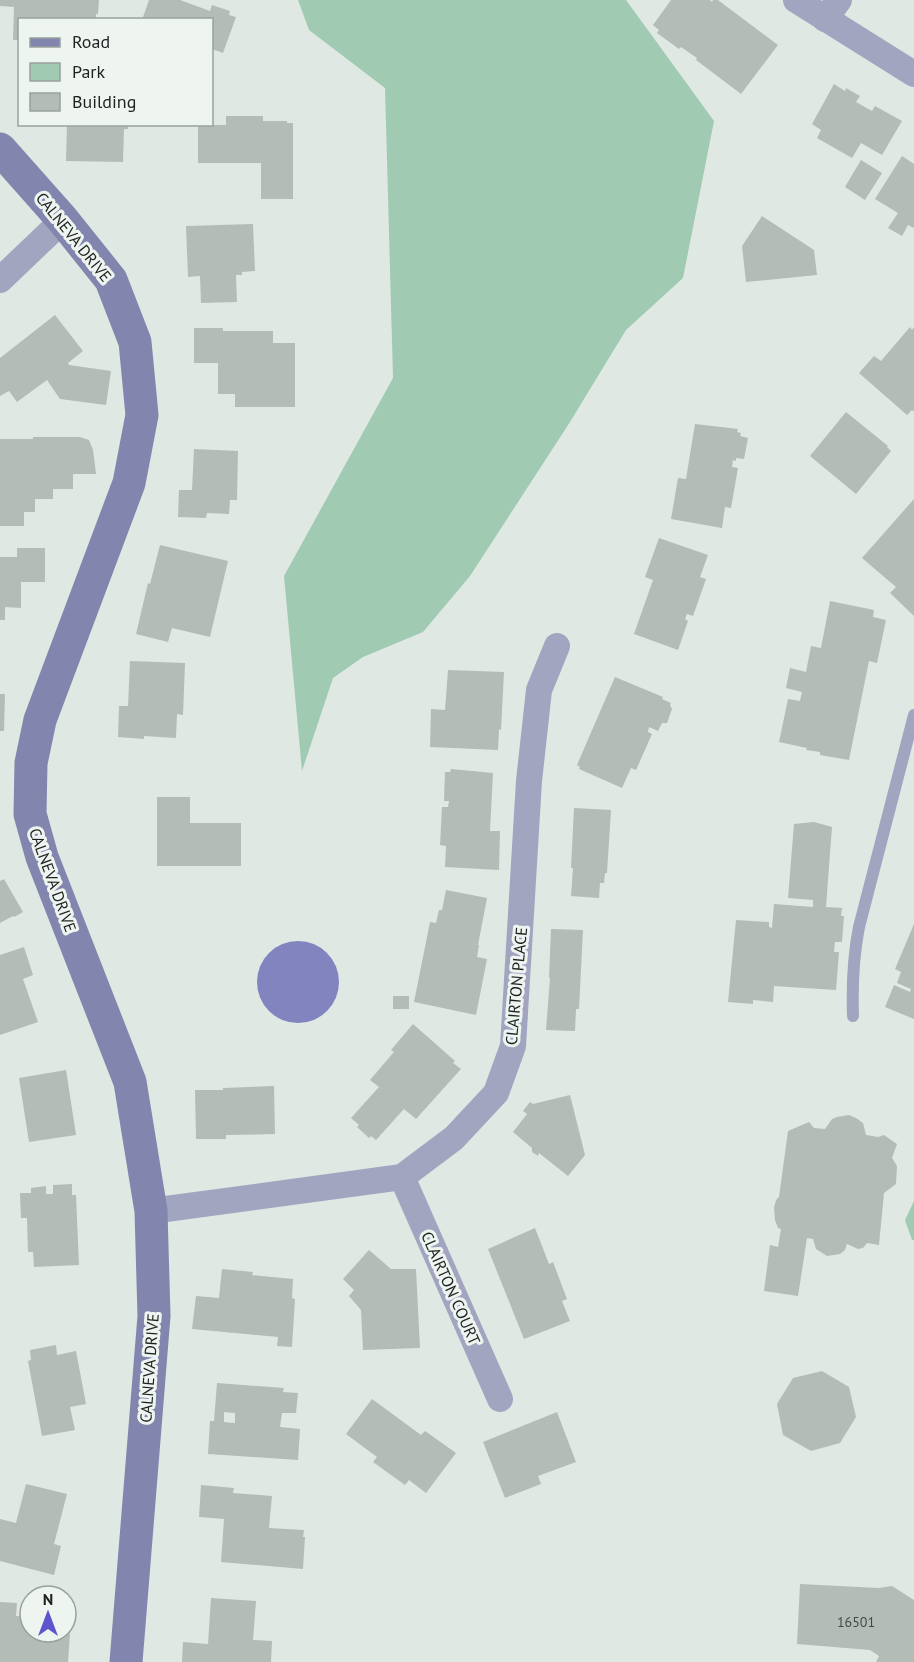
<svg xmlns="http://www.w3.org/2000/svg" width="914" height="1662" font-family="'PT Sans',sans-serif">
  <rect width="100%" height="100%" fill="#e0e8e3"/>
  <g fill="#a0cab2">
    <path d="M298 0H626L714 121 683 278 626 330 570 422 470 576 423 632 363 657 333 678 302 771 284 576 393 378 385 88 309 30Z"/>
    <path d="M914 1201V1240H912L905 1220Z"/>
  </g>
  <circle fill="#8184bf" cx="298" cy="982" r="41"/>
  <g fill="#b4bcb7" fill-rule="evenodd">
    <path d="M0 0H99L98 14H96V20H20V40H13L14 7 0 6Z"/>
    <path d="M149 0H180L210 11 212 5 230 11 229 15 236 17 223 53 212 49V20H142Z"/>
    <path d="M671 0H710L712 2 713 0H718L778 45 741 94 696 60 697 58 681 47 679 49 657 33 659 30 653 25Z"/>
    <path d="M834 84 845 91 846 88 860 96 856 102 872 111 875 106 902 121 882 155 861 143 852 158 817 138 821 130 812 124Z"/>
    <path d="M226 116H263V121H287V123H293V199H261V163H198V125H226Z"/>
    <path d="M67 124H128V129H124L123 162 66 161Z"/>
    <path d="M902 156 914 164V228L908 225 902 236 888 228 898 213 875 199Z"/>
    <path d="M861 160 882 173 865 200 845 187Z"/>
    <path d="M762 216 814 250 817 275 746 282 742 246Z"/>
    <path d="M253 224 255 271 242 272V275H236L237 302 201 303 200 276 188 277 186 226Z"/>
    <path d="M55 315 83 351 68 363 69 365 111 371 106 405 60 399 47 380 17 402 9 391 0 396V358Z"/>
    <path d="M910 327 912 330 914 327V412L912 410 907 415 859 373 874 356 881 361Z"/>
    <path d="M194 328H223V331H273V343H295V407H235V394H218V363H194Z"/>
    <path d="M846 412 888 446 887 447 891 451 856 494 810 456Z"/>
    <path d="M695 424 738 429 737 432 741 433 740 436 748 438 744 459 736 458V461L733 460 732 467 738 468 731 508 725 507 722 528 671 519 678 478 686 479Z"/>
    <path d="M33 437H80L89 440 93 450 96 474H73V489H53V499H35V512H24V526H0V439H33Z"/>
    <path d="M194 449 238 451 237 500H230L229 514 207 513 206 518 178 517 179 490H192Z"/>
    <path d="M914 499V616L890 593 896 587 862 558Z"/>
    <path d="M659 538 708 555 700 577 706 579 693 616 687 614 685 619 688 621 678 650 634 634 653 580 645 577Z"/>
    <path d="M160 545 228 561 210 637 172 628 168 642 136 634 148 583 150 584Z"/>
    <path d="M17 548H45V582H21V608L5 607V620H0V557H17Z"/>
    <path d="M830 601 874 610 873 617 886 620 877 663 869 661 849 760 820 755V752L806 750 807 748 779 742 788 699 800 701 802 692 786 688 790 668 806 672 811 646 821 648Z"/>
    <path d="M130 661 185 663 183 715 177 714 176 738 144 736V739L118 737 119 706H128Z"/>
    <path d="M448 670 504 672 501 730 499 729 498 750 430 747 431 709 445 710Z"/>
    <path d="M615 677 663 697 662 699 671 703 670 705 672 709 667 723H662L658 731 649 727 648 732 652 734 636 770 631 768 622 788 579 769 580 767 577 765Z"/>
    <path d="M0 694H5L4 731H0Z"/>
    <path d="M451 769 493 773 490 831H500L499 870 445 867 446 846 440 845 442 807H448L449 801H444L445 772H450Z"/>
    <path d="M157 797H190V823H241V866H157Z"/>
    <path d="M574 808 611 810 607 873H605L604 883H600L599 898 571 896 573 868H571Z"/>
    <path d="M814 822 832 827 826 907 842 908 841 916H844L842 942H835L834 952H839L836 990 774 986 773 1002 753 1000V1004L728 1002 736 920 769 922V927L772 928 774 904 813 907V900L788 898 794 824Z"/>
    <path d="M4 879 23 912 14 917 13 916 0 923V881Z"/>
    <path d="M446 890 487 898 478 945H479L477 957 487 959 476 1015 414 1002 430 922 436 923 439 910H442Z"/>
    <path d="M914 924V1019L885 1007 894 985 910 992 911 989 897 983 901 972 895 969Z"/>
    <path d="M551 929 583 930 579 1009H576L575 1031 546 1030 550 978H549Z"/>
    <path d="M24 947 33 975 23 979 38 1022 0 1035V955Z"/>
    <rect x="393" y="996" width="16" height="13"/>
    <path d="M413 1024 455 1061 453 1063 461 1069 416 1119 404 1109 376 1140 371 1136 369 1138 357 1127 359 1125 351 1118 379 1087 370 1080 394 1052 391 1050Z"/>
    <path d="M66 1070 76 1135 29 1142 19 1078Z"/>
    <path d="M274 1086 275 1134 226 1135V1139H196L195 1090H223V1088Z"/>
    <path d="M570 1095 585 1155 568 1176 539 1153 538 1156 532 1152V1148L513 1132 527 1114 523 1111 530 1102 533 1104Z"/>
    <path d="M849 1115 856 1118 863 1123 866 1135 878 1137 884 1135 897 1144 892 1158 897 1166 896 1184 884 1193 879 1245 867 1243 863 1248 858 1249 847 1244 845 1250 840 1254 827 1256 816 1249 813 1239 807 1238 798 1296 764 1291 770 1245 778 1247 781 1229 778 1228 775 1220 774 1208 776 1200 779 1197 788 1131 809 1122 814 1128 825 1129 832 1119 837 1117Z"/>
    <path d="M72 1184V1195H76L79 1265 34 1267 33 1252H28L27 1218H21L20 1193H31V1188L46 1186V1194H53V1185Z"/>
    <path d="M535 1228 549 1264 553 1262 567 1299 562 1301 570 1321 524 1339 488 1249Z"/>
    <path d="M369 1250 391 1269H416L420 1348 363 1350 361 1310 349 1296 354 1290 343 1279Z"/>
    <path d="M222 1269 253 1272 252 1275 293 1279 292 1298 295 1299 292 1347 277 1346 278 1337 192 1329 196 1296 219 1298Z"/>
    <path d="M56 1345 57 1355 76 1351 86 1404 70 1407 75 1430 42 1436 28 1361 31 1360 30 1350Z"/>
    <path d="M822 1371 849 1387 856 1417 840 1443 811 1451 783 1435 777 1404 793 1378Z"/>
    <path d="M217 1383 284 1388 283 1392 298 1393 296 1413H282L280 1427 300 1429 298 1460 208 1454 210 1421H214ZM224 1412 235 1413V1423L224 1422Z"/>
    <path d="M372 1399 421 1435 425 1431 456 1453 426 1493 409 1480 405 1485 373 1462 377 1457 346 1434Z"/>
    <path d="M557 1412 576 1462 538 1476 541 1484 505 1498 483 1442Z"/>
    <path d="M26 1484 67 1494 54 1544 61 1546 54 1575 0 1561V1519L16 1523Z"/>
    <path d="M201 1485 234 1488 233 1493 272 1496 269 1528 304 1530 303 1537H305L303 1569 221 1562 224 1519 199 1517Z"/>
    <path d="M800 1584 879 1588 892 1586 914 1600V1662H876L879 1656 870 1650 797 1644Z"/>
    <path d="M211 1598 256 1601 253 1640 272 1641 271 1662H182L183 1642 208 1644Z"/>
    <path d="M0 1602 17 1603 16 1616 30 1617V1632H66V1619H71L68 1662H0Z"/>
  </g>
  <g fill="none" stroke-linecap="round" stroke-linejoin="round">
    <path stroke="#a2a5c0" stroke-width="12" d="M853 1016C852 985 853 957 859 927L914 715"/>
    <g stroke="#a2a5c0" stroke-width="26">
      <path d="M796 0 914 74"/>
      <path d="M825 19 839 0"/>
      <path d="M0 280 63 220"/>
      <path d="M402 1177 500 1399"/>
      <path d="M151 1211 402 1177 454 1138 496 1093 513 1046 529 781 539 690 557 646"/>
    </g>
    <path stroke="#8285ad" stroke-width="33" d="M0 149 63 220 111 280 135 342 142 415 129 483 40 720 31 763 30 814 42 857 130 1082 151 1211 154 1316 126 1662"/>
  </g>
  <g text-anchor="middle" stroke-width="6" stroke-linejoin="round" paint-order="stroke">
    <g font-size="14" fill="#444845">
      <text x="856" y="1627">16501</text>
    </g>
    <g font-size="16" fill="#1e211f" stroke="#eef5f1">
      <text transform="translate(74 237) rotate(51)" y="6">CALNEVA DRIVE</text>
      <text transform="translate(53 880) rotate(70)" y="6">CALNEVA DRIVE</text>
      <text transform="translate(516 986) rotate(-85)" y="6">CLAIRTON PLACE</text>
      <text transform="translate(451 1288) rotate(66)" y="6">CLAIRTON COURT</text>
      <text transform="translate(149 1368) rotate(-86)" y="6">CALNEVA DRIVE</text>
    </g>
  </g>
  <rect x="18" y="18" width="195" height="108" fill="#eef5f1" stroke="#9ba09d" stroke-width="1.5"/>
  <rect x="30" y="38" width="30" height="9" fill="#8285ad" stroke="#9ba09d" stroke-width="1.5"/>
  <text x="72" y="48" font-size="18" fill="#1e211f">Road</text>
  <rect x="30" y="63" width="30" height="18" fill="#a0cab2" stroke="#9ba09d" stroke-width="1.5"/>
  <text x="72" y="78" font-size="18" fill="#1e211f">Park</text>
  <rect x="30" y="93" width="30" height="18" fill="#b4bcb7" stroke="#9ba09d" stroke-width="1.5"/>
  <text x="72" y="108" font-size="18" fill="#1e211f">Building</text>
  <g transform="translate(48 1614)"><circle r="28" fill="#eef5f1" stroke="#9ba09d" stroke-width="1.5"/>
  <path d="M0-4.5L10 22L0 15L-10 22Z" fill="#5c55cd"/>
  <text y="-9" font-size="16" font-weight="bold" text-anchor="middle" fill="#1e211f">N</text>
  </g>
</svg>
